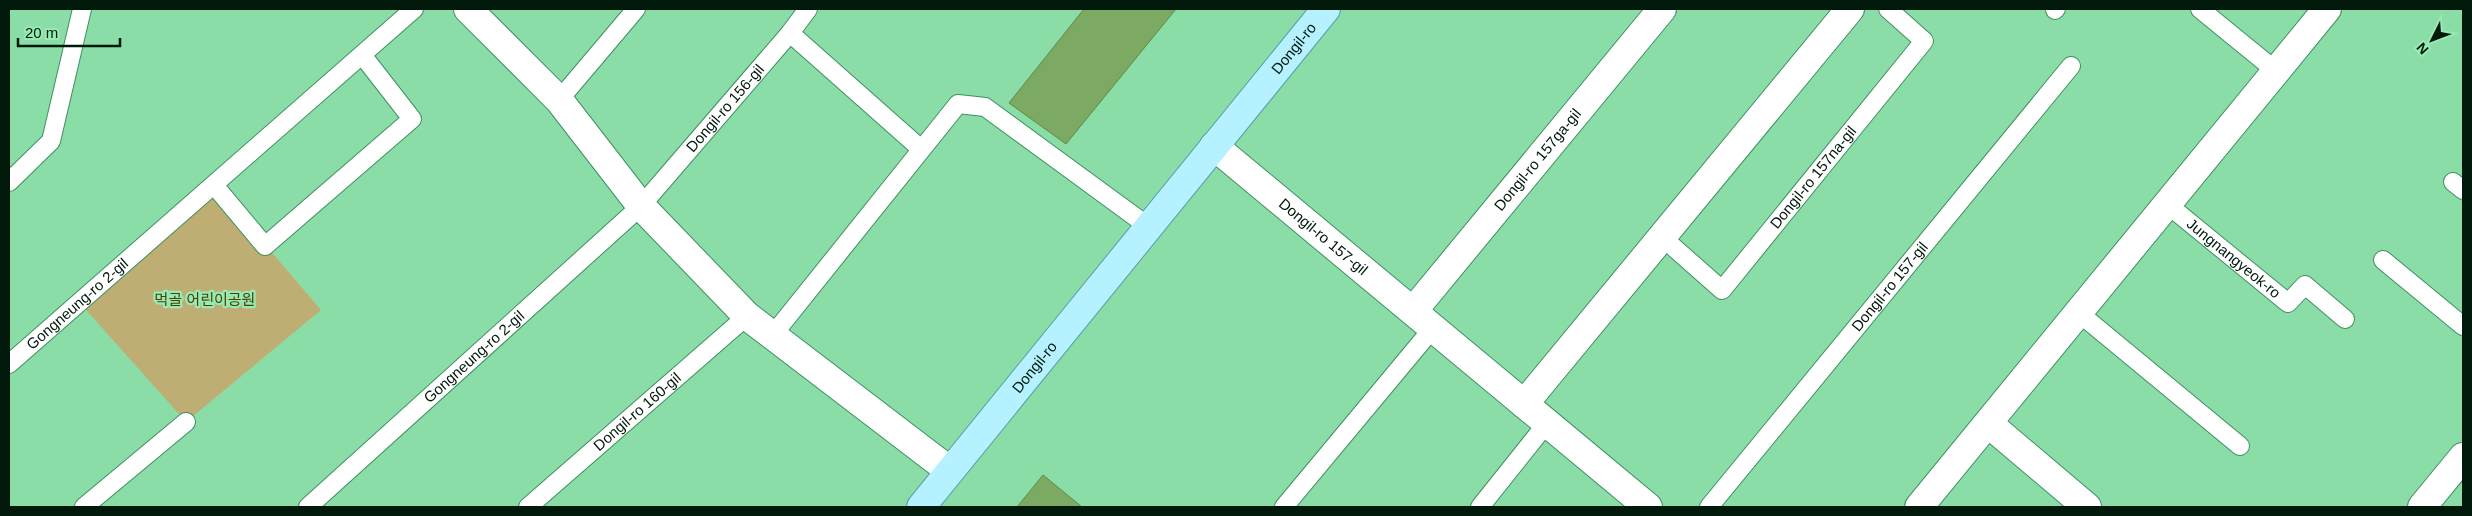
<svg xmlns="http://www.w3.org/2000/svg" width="2472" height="516" font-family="Arial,'Noto Sans KR',sans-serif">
  <rect width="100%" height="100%" fill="#8bdda8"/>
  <path fill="#beae74" d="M214 185 321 310 186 422 79 302Z"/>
  <g fill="#7daa63" stroke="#5e8944">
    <path d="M1084 9H1176L1066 144 1009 103Z"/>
    <path d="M1043 475 1082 507H1017Z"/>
  </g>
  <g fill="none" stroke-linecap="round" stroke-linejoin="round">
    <defs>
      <g id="service">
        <path d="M2200 9 2276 71"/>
        <path d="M2055 10 2056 9"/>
        <path d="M790 33 921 149"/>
        <path d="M559 100 636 9"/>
        <path d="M9 182 51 141 82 9"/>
        <path d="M2453 182 2463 190"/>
        <path d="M214 185 265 246 412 119 363 56"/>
        <path id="s1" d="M2167 204 2288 303 2305 285 2345 319"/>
        <path id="s2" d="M1662 237 1722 290 1924 41 1888 9"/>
        <path d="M2383 260 2463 326"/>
        <path d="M2079 313 2240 446"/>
        <path d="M772 336 958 104 985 107 1149 227"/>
        <path id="s3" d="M9 364 414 9"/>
        <path d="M84 507 186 422"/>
        <path id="s4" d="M308 507 641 206 790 33 808 9"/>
        <path id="s5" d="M528 507 747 316"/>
        <path d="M1284 507 1433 328"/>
        <path d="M1480 507 1547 423"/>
        <path id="s6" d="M1709 507 2071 66"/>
      </g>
      <g id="minor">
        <path d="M468 9 559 100 641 206 747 316 950 471"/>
        <path id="s7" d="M1214 146 1648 507"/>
        <path id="s8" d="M1413 311 1662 9"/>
        <path d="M1524 404 1850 9"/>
        <path d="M1989 424 2087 507"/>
        <path d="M2422 507 2463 457"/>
      </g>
      <path id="tertiary" d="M1919 507 2327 9"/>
      <g id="primary">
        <path id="s9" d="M921 507 1326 9"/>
      </g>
    </defs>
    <use href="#service" stroke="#3e905f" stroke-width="20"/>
    <use href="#minor" stroke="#3e905f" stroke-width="30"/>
    <use href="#tertiary" stroke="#3e905f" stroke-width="30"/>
    <use href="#primary" stroke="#579faa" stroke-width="30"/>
    <use href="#service" stroke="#fff" stroke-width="18"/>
    <use href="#minor" stroke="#fff" stroke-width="28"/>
    <use href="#tertiary" stroke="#fff" stroke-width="28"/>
    <use href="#primary" stroke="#b6f1ff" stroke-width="28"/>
  </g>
  <g text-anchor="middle" stroke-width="4.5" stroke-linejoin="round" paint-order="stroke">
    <g font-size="15" fill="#01190b" stroke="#98eab5">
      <text dy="5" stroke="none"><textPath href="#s9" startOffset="591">Dongil-ro</textPath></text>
      <text dy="5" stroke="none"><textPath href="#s4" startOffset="578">Dongil-ro 156-gil</textPath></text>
      <text dy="5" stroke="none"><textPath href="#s8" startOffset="196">Dongil-ro 157ga-gil</textPath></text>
      <text dy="5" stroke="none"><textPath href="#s2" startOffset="225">Dongil-ro 157na-gil</textPath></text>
      <text dy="5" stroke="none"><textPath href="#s7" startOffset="142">Dongil-ro 157-gil</textPath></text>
      <text dy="5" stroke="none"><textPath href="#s1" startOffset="86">Jungnangyeok-ro</textPath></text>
      <text dy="5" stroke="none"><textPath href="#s6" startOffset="285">Dongil-ro 157-gil</textPath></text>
      <text dy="5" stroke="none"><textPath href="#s3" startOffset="91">Gongneung-ro 2-gil</textPath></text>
      <text dy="5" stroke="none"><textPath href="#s4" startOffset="224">Gongneung-ro 2-gil</textPath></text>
      <text dy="5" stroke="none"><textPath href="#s9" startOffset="180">Dongil-ro</textPath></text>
      <text dy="5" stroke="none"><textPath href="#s5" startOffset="145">Dongil-ro 160-gil</textPath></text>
    </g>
    <g font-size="15" fill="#4d3f00" stroke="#98eab5">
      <text x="205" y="305">먹골 어린이공원</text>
    </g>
  </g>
  <rect width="2472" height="516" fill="none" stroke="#01190b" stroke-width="20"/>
  <g transform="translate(2432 40) rotate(228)" stroke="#98eab5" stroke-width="4" paint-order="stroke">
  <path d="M0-4L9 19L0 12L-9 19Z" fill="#01190b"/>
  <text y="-8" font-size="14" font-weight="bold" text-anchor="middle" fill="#01190b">N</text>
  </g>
  <path d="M18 38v8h102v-8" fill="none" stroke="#01190b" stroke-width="2.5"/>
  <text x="25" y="38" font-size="15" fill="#01190b" stroke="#98eab5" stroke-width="4" paint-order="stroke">20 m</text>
</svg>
